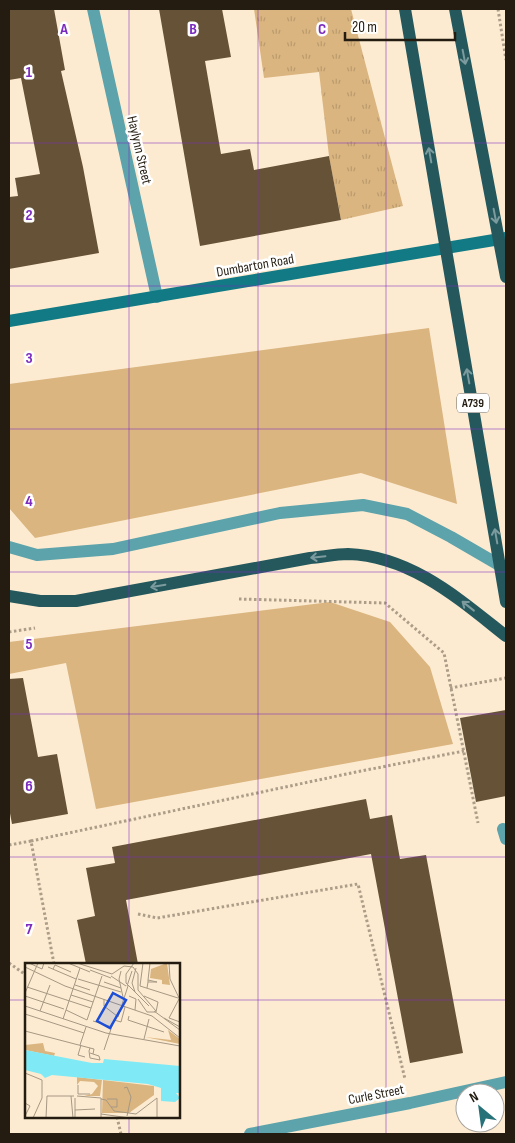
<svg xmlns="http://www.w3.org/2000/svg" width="515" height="1143" font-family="'Sofia Sans Condensed',sans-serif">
  <defs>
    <pattern id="grass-tufts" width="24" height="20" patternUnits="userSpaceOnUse" patternTransform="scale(1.25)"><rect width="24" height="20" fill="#dab580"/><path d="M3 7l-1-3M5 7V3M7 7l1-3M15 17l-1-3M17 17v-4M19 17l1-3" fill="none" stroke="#bb9b6e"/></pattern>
  </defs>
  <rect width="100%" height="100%" fill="#fdebd1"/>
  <path fill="url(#grass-tufts)" d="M254 9H351L403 206 341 220 329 156 319 72 264 78Z"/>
  <g fill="#dab580">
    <path d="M429 328 457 504 361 473 35 538 9 508V384Z"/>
    <path d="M330 602 390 622 430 667 453 744 96 809 66 663 9 674V642Z"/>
  </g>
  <g fill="#665337">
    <path d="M9 9H54L65 70 61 71 83 167 99 253 9 269V197L18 196 15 178 40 174 21 78 9 80Z"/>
    <path d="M159 9H222L231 57 205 61 221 154 250 149 254 170 329 156 341 220 200 246Z"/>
    <path d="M23 678 38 757 57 754 68 814 12 824 9 808V679Z"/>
    <path d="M506 710V796L476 802 460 718Z"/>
    <path d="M366 799 370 819 392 815 400 859 426 855 463 1053 410 1063 371 854 126 900 138 964H86L77 920 95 916 86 868 115 863 112 847Z"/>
  </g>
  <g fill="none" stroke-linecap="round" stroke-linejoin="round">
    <g stroke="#ac9d89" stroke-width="3" stroke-dasharray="2.5 2.5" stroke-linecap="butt">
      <path d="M498 9 506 60"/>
      <path d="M239 599 385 603 444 653 478 823"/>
      <path d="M9 632 35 628"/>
      <path d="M450 688 506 678"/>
      <path d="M31 841 356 772 464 751"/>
      <path d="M9 845 31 841 54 964"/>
      <path d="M138 914 157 918 358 884 405 1079"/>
      <path d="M9 963 26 975"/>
      <path d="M117 1117 121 1134"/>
    </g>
    <path stroke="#5ca3ab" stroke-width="12" d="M9 547 37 555 113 549 280 513 363 505 407 514 451 537 506 569"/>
    <g stroke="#5ca3ab" stroke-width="12">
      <path d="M93 9 157 297"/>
      <path d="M503 829 506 839"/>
      <path d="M250 1134 410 1103 506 1082"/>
    </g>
    <path stroke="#117a84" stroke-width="12" d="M9 321 506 238"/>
    <g stroke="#25585d" stroke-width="12">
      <path d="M405 9 506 602"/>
      <path d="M455 9 506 277"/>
      <path d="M9 596 40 601H76L310 558C322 557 336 554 348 554 411 556 459 599 506 636"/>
    </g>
  </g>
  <defs><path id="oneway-shaft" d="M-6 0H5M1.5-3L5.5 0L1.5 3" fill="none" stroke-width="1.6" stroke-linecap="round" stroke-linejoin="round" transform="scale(1.25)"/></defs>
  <g stroke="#7c9b9e">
    <use href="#oneway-shaft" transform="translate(464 57) rotate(79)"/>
    <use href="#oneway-shaft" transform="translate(430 155) rotate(-100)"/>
    <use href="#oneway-shaft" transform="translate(495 216) rotate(79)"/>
    <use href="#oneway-shaft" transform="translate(468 376) rotate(-100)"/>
    <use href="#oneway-shaft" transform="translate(496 536) rotate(-100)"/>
    <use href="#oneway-shaft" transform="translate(318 557) rotate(174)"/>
    <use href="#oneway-shaft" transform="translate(158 586) rotate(170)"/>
    <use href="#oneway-shaft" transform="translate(468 606) rotate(-142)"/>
  </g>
  <path fill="none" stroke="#7b2cbf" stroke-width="1" stroke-opacity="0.55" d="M129 9V964M258 9V1134M386 9V1134M9 143H506M9 286H506M9 429H506M9 572H506M9 714H506M9 857H506M9 1000H26M179 1000H506M129 1117V1134"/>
  <g text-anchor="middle" stroke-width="5" stroke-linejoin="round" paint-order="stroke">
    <rect fill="#fff" stroke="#666058" stroke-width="1" x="457" y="393.5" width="32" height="19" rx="4"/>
    <g font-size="12" font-weight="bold" fill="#241c10">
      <text x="473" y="407">A739</text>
    </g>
    <g font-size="14" fill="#241c10" stroke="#fff">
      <text transform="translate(140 150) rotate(77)" y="5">Haylynn Street</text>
      <text transform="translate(255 265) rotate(-10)" y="5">Dumbarton Road</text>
      <text transform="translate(376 1094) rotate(-11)" y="5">Curle Street</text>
    </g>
  </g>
  <g transform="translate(25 963)">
    <rect width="155" height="155" fill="#fdebd1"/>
    <path d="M143 67 155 76V81L120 74 146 77ZM18 80 20 88 30 90 29 93 0 87V82ZM52 114 77 117 75 133H59L67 131 73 123 69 119 55 118 52 122ZM78 117 129 123V132L104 150H77Z" fill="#dab580"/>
    <path d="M142 0 145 22 137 21V17L125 15 126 6Z" fill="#dab580"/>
    <path d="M0 87 67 100H78L79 96 155 103V130H151L155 135 150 139 136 138V125L123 121 27 112 20 115 16 111 0 107Z" fill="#7feaf5"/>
    <path fill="none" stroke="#a69884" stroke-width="1" d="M4 0 17 6 19 0M43 0 65 9M52 0 87 11 99 3 108 4 113 11V27L131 48M109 0 101 11V20L124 43M118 0 115 23 153 35M144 0 145 16 155 37M0 4 40 23 127 53 155 75M23 4 51 16M28 6 30 2 46 9M65 7 86 15M96 8 94 16 98 34M86 13 101 23M53 16 96 29M123 17 125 0M79 19 96 25M50 22 65 27M102 23 107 8M2 24 66 45M122 25 123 19V17L132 19H123M110 29 107 20 111 5M0 30 13 0M46 32 68 39M0 33 39 46M104 33 111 36 110 47M79 36V43L92 53M113 36 122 49H131L133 39 119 33M154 36 144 55 155 59M0 43 81 70 155 83M41 47 62 57 77 13M15 48 25 22M129 48 155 67M0 51 59 70M104 53 103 57 139 69M93 54 103 23M139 55 155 64M38 56 55 5M68 58 87 64M0 68 69 86 68 91M119 76 124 56M55 82 61 64M56 82 53 92 60 94M65 85 64 88 65 95 75 97 74 93 65 90M79 87 89 57 96 59 100 44M0 110 17 117V135L8 155M53 122V131H65M99 125 102 124 106 134 102 153M46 133 48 155M52 133 76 135V155M76 136 81 137 89 148 111 151 132 135V155M82 136H92V144H86M0 140 5 143 0 153M50 147 70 146M76 151 105 155M21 155 22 133H49M50 155V135"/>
    <path fill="#1d4ed8" fill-opacity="0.15" stroke="#1d4ed8" stroke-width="2.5" d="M88 30 101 37 85 65 72 58Z"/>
    <rect width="155" height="155" fill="none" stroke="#241c10" stroke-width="2.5"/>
  </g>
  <g font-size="16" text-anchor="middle" font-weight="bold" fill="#7b2cbf" stroke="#fff" stroke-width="5" stroke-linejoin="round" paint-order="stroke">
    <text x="64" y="34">A</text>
    <text x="193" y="34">B</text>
    <text x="322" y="34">C</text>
    <text x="29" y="77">1</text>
    <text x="29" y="220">2</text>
    <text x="29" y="363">3</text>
    <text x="29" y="506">4</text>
    <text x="29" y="649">5</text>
    <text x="29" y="791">6</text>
    <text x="29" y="934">7</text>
  </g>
  <rect width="515" height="1143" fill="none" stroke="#241c10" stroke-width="20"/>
  <g transform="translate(480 1108) rotate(331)"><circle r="24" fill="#ffffff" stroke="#a7a49f"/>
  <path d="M0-4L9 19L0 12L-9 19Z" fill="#277178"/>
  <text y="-8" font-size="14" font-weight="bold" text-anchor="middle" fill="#241c10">N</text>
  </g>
  <path d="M345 32v8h110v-8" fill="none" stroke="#241c10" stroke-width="2.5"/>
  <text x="352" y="32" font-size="15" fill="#241c10" stroke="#ffffff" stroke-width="4" paint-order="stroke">20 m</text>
</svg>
